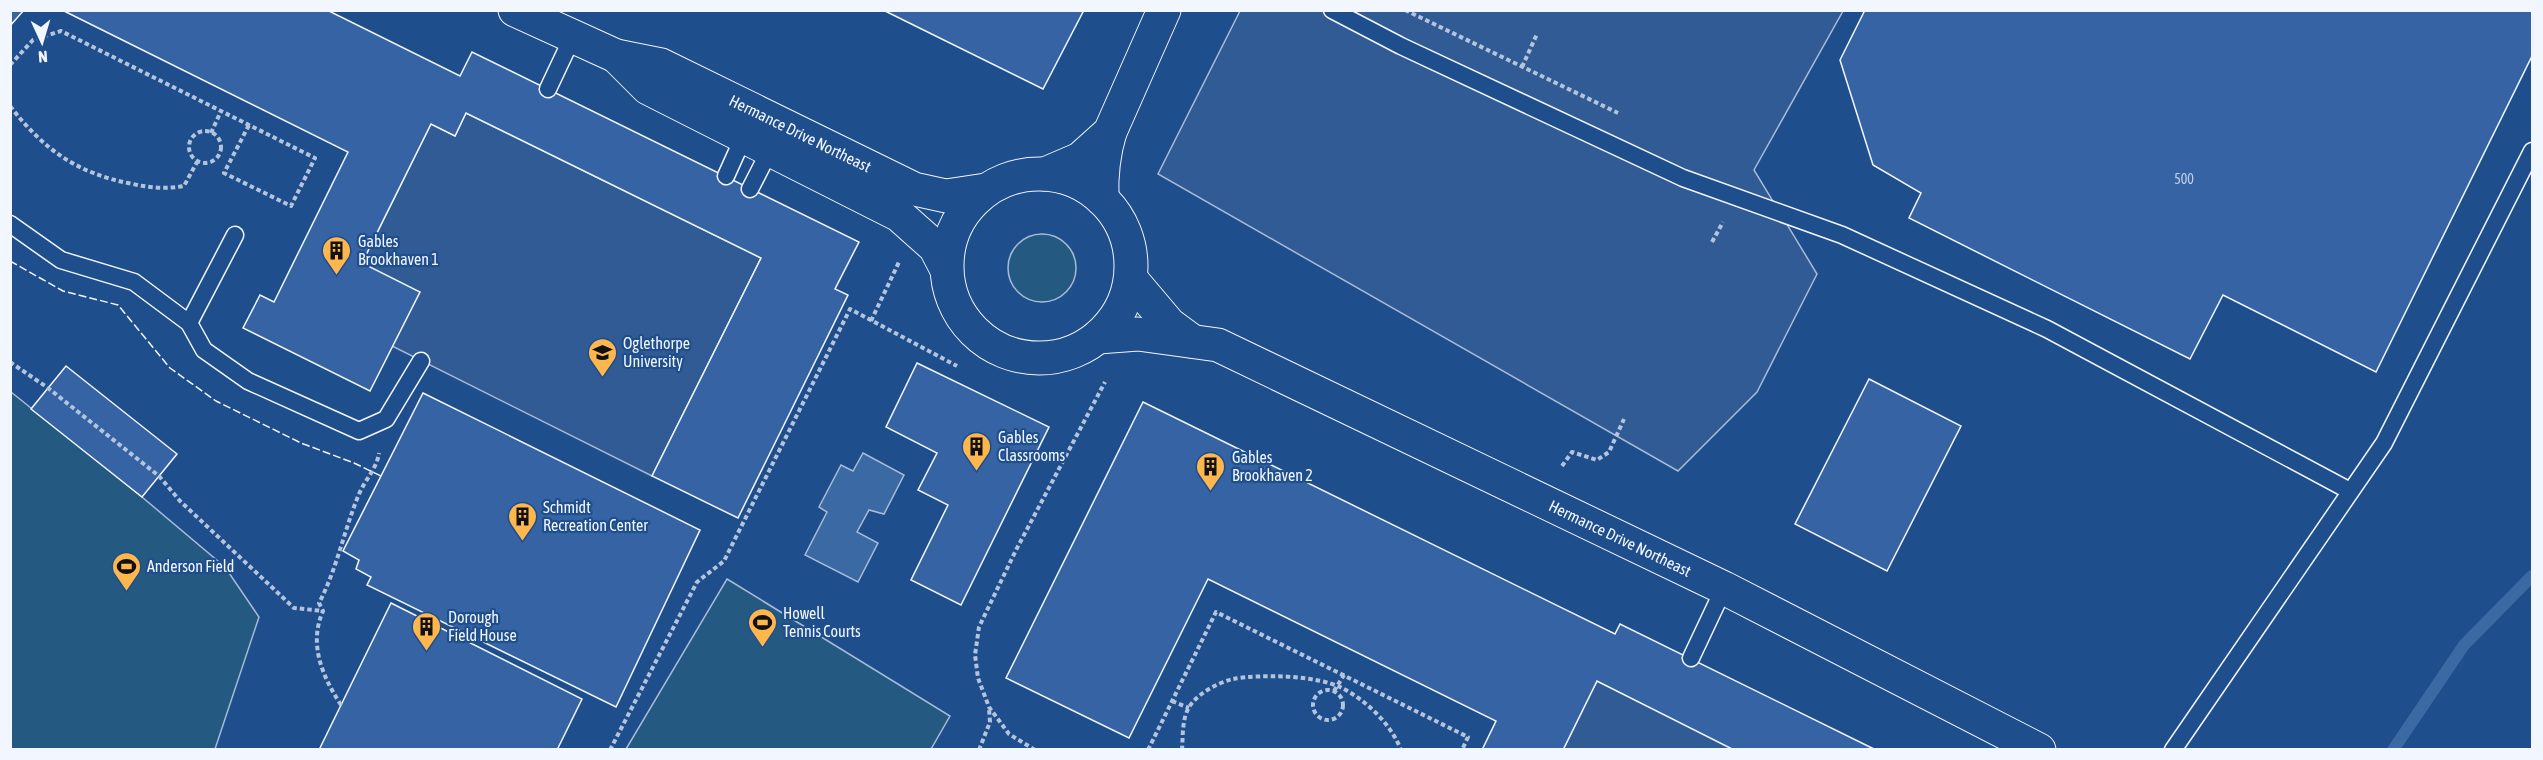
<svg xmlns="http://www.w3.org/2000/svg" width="2543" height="760" font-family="'Asap Condensed',sans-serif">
<rect width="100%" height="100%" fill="#1f4e8c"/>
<g fill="#245a82" stroke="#a8bbd7" stroke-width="1.5">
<circle cx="1042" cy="268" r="34"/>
<path d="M11,392L142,497L225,567L259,617L215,749H11Z"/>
<path d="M727,579L950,716L931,749H626Z"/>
</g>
<g fill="#305b95" stroke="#a8bbd7" stroke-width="1.5">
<path d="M1240,11H1843L1754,170L1817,274L1757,392L1678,471L1158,174Z"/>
<path d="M466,113L761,258L652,476L392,346L362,263L431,124L455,136Z"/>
<path d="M1597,681L1734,749L1563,750Z"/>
</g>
<path fill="#3b69a3" stroke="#a8bbd7" stroke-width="1.5" d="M863,453L904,475L884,514L869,510L857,532L878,543L858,582L805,555L827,512L819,507L841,465L853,471Z"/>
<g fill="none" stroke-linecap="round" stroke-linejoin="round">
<path stroke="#3b69a3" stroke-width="12" d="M2393,750L2464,645L2532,576"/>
</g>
<g fill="#3563a3" stroke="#f2f6ff" stroke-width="1.5">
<path d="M10,10H24L10,26Z"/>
<path d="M62,10H327L460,76L472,52L859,242L835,289L848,295L738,518L652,476L761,258L466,113L455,136L431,124L362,263L420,292L370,391L243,328L260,295L274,302L348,152Z"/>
<path d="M883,10H1084L1043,89Z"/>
<path d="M1865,10H2532V56L2376,372L2223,295L2190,359L1909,218L1921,193L1873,165L1840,60Z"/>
<path d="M917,363L1049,427L961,605L911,580L948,505L918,490L937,453L886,427Z"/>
<path d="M66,366L177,454L142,497L31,409Z"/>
<path d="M1869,379L1961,426L1887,571L1795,524Z"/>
<path d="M423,393L700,530L616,707L367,585L371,577L356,569L359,560L343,551Z"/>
<path d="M1143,402L1615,634L1620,624L1876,750H1734L1597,681L1563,750H1482L1496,721L1208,579L1129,738L1006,678Z"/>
<path d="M391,603L582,699L557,750H319Z"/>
</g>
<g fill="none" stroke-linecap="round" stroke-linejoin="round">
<defs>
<g id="service">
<path d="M1332,10L1401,46L1683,178L1842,235L2047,329L2350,491"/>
<path d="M548,89L573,36"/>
<path d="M726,176L744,136"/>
<path d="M750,189L770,150"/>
<path d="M10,224L61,260L134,282L189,323L235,235"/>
<path d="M189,323L204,350L248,381L359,431L386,419L421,361"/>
<path d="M1691,658L1724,588"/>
<path d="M2173,750L2384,443L2532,151"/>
</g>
<g id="minor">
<path d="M1045,174L1080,159L1110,132L1164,10"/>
<path d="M1102,199C1101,175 1103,155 1110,132"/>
</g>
<g id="tertiary">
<path id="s1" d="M515,10L616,56L661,65L914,189L946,196L986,190"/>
<path d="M616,56L648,88L899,215L935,247L946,268"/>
<circle cx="1039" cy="266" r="92"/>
<path d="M1131,279L1169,324L1192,341"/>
<path id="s2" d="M1098,337L1138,334L1218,345L1724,588L2039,750"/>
</g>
</defs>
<use href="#service" stroke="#f2f6ff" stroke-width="19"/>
<use href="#minor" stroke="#f2f6ff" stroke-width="35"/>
<use href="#tertiary" stroke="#f2f6ff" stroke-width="35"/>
<g stroke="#b3c4dc" stroke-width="4" stroke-dasharray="4.5 3" stroke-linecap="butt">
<path d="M1405,10L1618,113"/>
<path d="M10,65L33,40L61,31L315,158L291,206L224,173L249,125"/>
<path d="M1522,67L1537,34"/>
<path d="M10,106C44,150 78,174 133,184C150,188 167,189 184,186L197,162"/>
<circle cx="205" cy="147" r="16"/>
<path d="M211,133L221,111"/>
<path d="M1712,242L1723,222"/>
<path d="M871,321L899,262"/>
<path d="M10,362L48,388L159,476L180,501L294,608L323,611"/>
<path d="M1562,466L1572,452L1597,460L1609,452L1624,419"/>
<circle cx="1328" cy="705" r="15"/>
<path d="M1334,691L1344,675"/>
<path d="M1172,701L1189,708"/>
<path d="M341,705C323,677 308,645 323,611L319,603C337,569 344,530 359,494C365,480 377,468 379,453"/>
<path d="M610,750L697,582L724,561L850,309L957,366"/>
<path d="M979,750L990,722L989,708"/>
<path d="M1035,750L1009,734L989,707L978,678L975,655L979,627L1016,550L1105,382"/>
<path d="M1148,750L1216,612L1468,737L1462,750"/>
<path d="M1182,750C1183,736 1182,721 1188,709C1196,694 1217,683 1233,679C1260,674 1317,675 1342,688C1367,701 1391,724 1401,750"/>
</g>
<use href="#service" stroke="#1f4e8c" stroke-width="16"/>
<use href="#minor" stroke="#1f4e8c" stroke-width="33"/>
<use href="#tertiary" stroke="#1f4e8c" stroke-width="33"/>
<path stroke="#f2f6ff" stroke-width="1.5" stroke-dasharray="8 3" stroke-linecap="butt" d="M10,261L63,291L118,305L170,368L216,401L301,443L354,463L381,476"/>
</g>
<defs>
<symbol id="building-pin" viewBox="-11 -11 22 30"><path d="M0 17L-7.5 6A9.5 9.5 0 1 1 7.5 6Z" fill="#ffb74d" stroke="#1f4e8c"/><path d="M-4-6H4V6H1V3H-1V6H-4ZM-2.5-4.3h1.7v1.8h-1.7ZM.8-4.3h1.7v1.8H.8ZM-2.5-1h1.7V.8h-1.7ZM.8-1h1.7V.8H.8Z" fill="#111"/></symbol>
<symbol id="university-pin" viewBox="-11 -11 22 30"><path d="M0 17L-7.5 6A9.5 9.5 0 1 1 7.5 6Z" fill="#ffb74d" stroke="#1f4e8c"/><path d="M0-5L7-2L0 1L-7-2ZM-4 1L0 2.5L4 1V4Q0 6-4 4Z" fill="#111"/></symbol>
<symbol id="stadium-pin" viewBox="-11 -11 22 30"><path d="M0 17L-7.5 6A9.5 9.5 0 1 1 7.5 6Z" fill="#ffb74d" stroke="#1f4e8c"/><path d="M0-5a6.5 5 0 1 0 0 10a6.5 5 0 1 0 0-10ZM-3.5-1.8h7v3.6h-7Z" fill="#111"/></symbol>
</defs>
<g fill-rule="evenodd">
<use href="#building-pin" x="320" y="234" width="33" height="45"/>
<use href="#university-pin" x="586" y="336" width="33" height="45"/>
<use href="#building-pin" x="960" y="430" width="33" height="45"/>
<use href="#building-pin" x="1194" y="450" width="33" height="45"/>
<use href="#building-pin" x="506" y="500" width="33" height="45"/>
<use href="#stadium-pin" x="110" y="550" width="33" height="45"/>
<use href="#stadium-pin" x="746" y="606" width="33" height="45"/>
<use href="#building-pin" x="410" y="610" width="33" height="45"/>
</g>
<g text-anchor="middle" stroke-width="4.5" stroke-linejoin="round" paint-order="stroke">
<g font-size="14" fill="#c3d1e8">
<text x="2184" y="184">500</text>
</g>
<g font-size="16" fill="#f2f6ff" stroke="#1f4e8c">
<text dy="6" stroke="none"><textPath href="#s1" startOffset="312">Hermance Drive Northeast</textPath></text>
<text dy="6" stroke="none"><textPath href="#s2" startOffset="567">Hermance Drive Northeast</textPath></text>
</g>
<g font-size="16" fill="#f2f6ff" stroke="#1f4e8c" text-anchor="start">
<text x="358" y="247">Gables<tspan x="358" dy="18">Brookhaven 1</tspan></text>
<text x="623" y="349">Oglethorpe<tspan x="623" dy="18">University</tspan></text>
<text x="998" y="443">Gables<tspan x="998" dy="18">Classrooms</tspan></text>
<text x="1232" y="463">Gables<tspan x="1232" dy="18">Brookhaven 2</tspan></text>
<text x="543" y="513">Schmidt<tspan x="543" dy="18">Recreation Center</tspan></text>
<text x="147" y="572">Anderson Field</text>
<text x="783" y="619">Howell<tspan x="783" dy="18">Tennis Courts</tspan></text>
<text x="448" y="623">Dorough<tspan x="448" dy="18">Field House</tspan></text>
</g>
</g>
<rect width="2543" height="760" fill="none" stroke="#f2f6ff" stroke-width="24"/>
<g transform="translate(42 42) rotate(176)" stroke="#1f4e8c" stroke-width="4.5" paint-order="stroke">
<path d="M0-4.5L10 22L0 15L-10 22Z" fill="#f2f6ff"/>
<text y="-9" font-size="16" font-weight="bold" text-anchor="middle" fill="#f2f6ff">N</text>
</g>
</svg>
